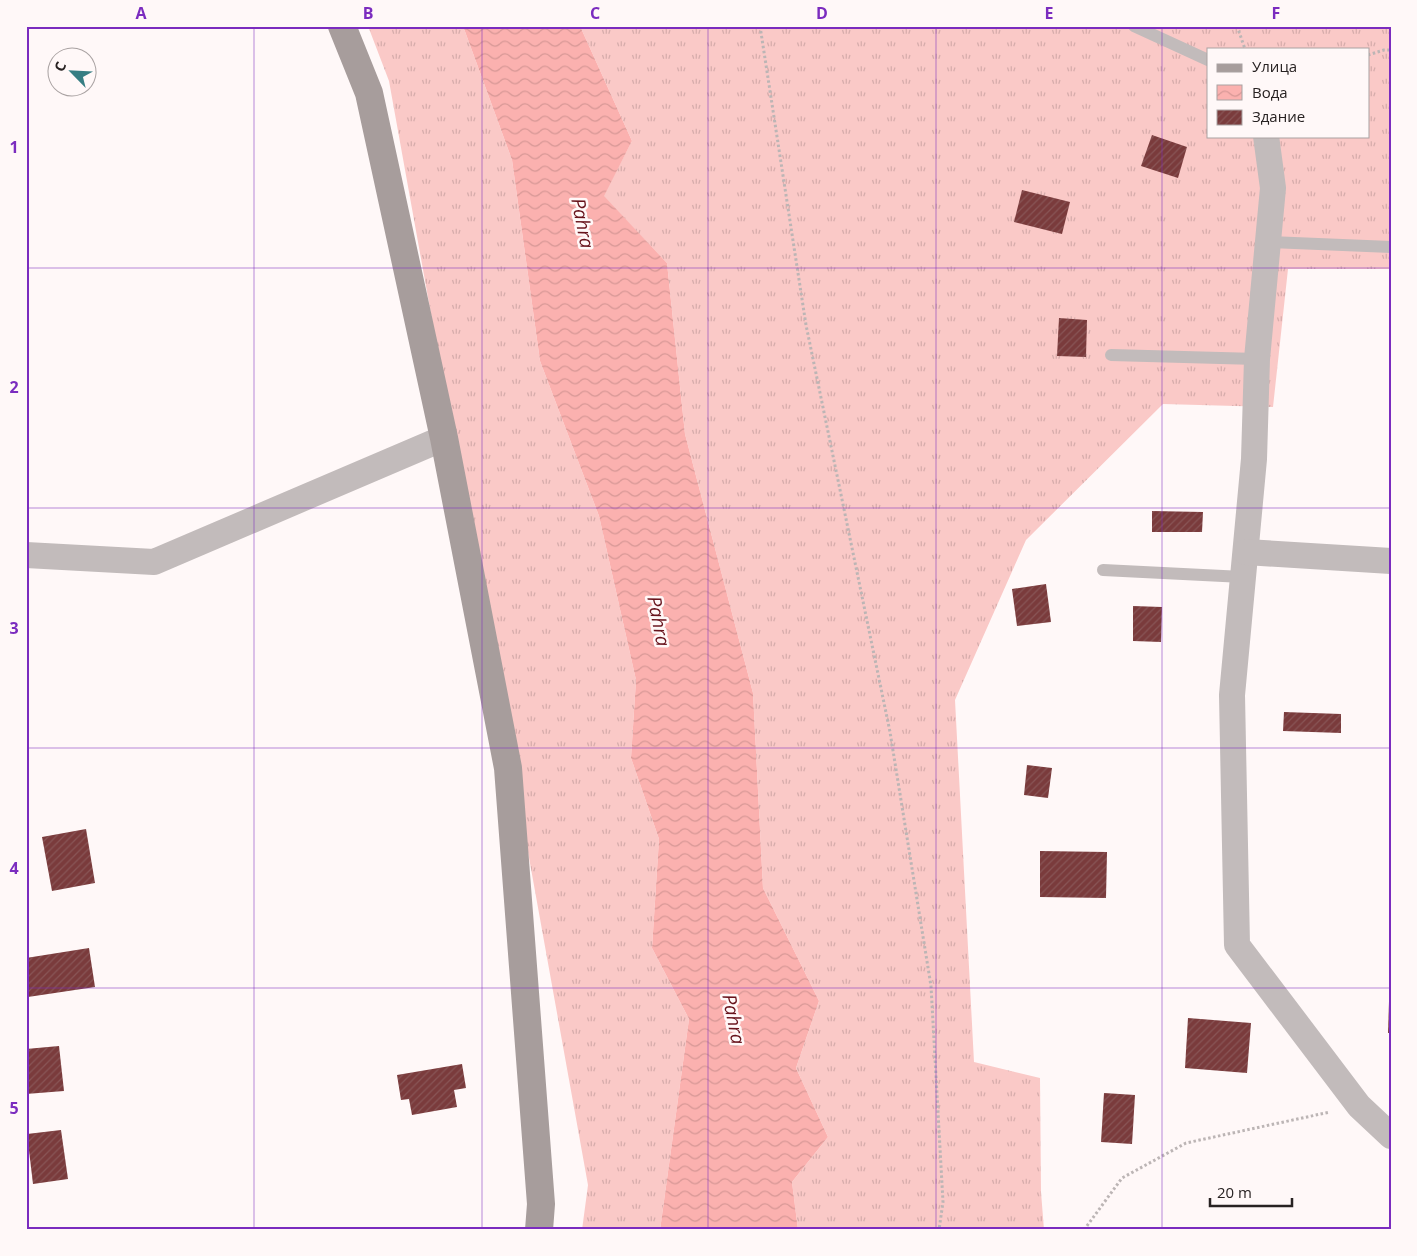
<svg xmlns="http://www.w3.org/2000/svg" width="1417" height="1256" font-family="'Open Sans',sans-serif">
<defs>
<pattern id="grass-tufts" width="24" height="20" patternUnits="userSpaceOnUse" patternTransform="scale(1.25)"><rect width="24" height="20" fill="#fac9c7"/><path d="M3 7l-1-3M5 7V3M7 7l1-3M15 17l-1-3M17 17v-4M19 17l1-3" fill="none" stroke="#d6acab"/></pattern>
<pattern id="water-waves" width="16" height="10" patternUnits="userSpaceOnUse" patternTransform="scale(1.25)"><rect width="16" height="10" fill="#fbb1af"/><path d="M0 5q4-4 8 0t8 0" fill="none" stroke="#d79896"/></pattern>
<pattern id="building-hatch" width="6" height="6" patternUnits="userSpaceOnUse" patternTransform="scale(1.25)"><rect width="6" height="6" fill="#7a3b3c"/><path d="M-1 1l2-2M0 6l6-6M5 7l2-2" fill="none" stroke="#885556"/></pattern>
</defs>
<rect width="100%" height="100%" fill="#fff8f8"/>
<g fill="url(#grass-tufts)" fill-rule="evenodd">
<path d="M368,26H463L512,160L540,361L599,516L636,680L631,758L659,839L652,948L689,1019L660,1230H582L588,1185L389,81Z"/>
<path d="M580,26H1391V269H1288L1273,407L1163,404L1026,540L955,700L974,1062L1040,1078L1041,1192L1044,1230H798L792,1182L828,1137L796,1068L819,1001L763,888L753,693L685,434L667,263L603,196L632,141ZM1208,49H1368V136H1208Z"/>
</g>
<path fill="url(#water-waves)" d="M463,26H580L632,141L604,196L667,263L685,434L753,693L763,888L819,1001L796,1068L828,1137L792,1182L798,1230H660L689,1019L652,948L659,839L631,758L636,680L599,516L540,361L512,160Z"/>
<g fill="url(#building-hatch)">
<path d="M1152,135L1187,147L1178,178L1141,166Z"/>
<path d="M1022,190L1070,202L1062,234L1014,222Z"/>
<path d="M1059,318L1087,320L1086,357L1057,356Z"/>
<path d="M1152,511L1203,512L1202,532H1152Z"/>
<path d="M1046,584L1051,622L1017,626L1012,589Z"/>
<path d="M1133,606L1162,607L1161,642L1133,641Z"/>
<path d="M1284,712L1341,714V733L1283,731Z"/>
<path d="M1027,765L1052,768L1048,798L1024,795Z"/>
<path d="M86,829L95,883L52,891L42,837Z"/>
<path d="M1040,851L1107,852L1106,898L1040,897Z"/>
<path d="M89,948L95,987L28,997L26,958Z"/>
<path d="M1389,1002H1391V1033H1388Z"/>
<path d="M1188,1018L1251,1023L1247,1073L1185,1068Z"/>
<path d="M59,1046L64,1091L26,1094V1049Z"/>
<path d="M462,1064L466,1088L454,1090L457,1107L412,1115L409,1099L401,1100L397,1075Z"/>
<path d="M1104,1093L1135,1095L1132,1144L1101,1142Z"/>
<path d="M61,1130L68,1179L33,1184L27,1134Z"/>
</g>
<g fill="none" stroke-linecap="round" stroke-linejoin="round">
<g stroke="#bcb5b5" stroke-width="3" stroke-dasharray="2.5 2.5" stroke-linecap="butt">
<path d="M760,26L806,325L890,732L931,986L943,1202L939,1230"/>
<path d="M1237,26L1245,49"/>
<path d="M1368,55L1384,50H1391"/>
<path d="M1084,1230L1122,1178L1186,1143L1330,1112"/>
</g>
<g stroke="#c2bbbb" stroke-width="12">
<path d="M1134,26L1208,60"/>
<path d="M1268,242L1391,247"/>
<path d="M1111,355L1257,359"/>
<path d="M1103,570L1243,577"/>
</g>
<g stroke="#c2bbbb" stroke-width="26">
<path d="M1266,136L1273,188L1257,359L1254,459L1232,695L1237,945L1359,1106L1391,1136"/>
<path d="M1246,552L1391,561"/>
<path d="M26,555L154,562L444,438"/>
</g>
<path stroke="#a79d9c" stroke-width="28" d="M342,26L369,93L444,438L508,768L541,1204L539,1230"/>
</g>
<path fill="none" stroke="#7b2cbf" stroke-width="1" stroke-opacity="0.55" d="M254,26V1230M482,26V1230M708,26V1230M936,26V1230M1162,26V1230M26,268H1391M26,508H1391M26,748H1391M26,988H1391"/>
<g text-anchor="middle" stroke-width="5" stroke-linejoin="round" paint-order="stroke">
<g font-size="19" font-style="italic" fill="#68131c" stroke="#fff8f8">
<text transform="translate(583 223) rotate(79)" y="7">Pahra</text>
<text transform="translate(659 621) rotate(79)" y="7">Pahra</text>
<text transform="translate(734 1019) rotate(79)" y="7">Pahra</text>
</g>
</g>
<rect width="1417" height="1256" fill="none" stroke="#fff8f8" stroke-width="55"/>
<rect x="1207" y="48" width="162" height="90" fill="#fff8f8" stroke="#a9a2a2"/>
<rect x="1217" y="64" width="25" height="8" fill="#a79d9c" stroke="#a9a2a2"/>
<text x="1252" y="72" font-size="15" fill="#282222">Улица</text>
<rect x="1217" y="85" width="25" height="15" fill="url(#water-waves)" stroke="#a9a2a2"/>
<text x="1252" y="98" font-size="15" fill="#282222">Вода</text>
<rect x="1217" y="110" width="25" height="15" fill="url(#building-hatch)" stroke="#a9a2a2"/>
<text x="1252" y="122" font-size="15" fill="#282222">Здание</text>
<g transform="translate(72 72) rotate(294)"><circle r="24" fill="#fff8f8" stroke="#a9a2a2"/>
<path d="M0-4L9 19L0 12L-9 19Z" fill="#367e83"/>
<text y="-8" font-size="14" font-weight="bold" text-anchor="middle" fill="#282222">С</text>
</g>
<path d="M1210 1198v8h82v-8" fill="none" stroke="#282222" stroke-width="2.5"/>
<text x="1217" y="1198" font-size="15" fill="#282222" stroke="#fff8f8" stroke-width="4" paint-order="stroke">20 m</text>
<rect x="28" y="28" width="1362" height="1200" fill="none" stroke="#7b2cbf" stroke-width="2"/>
<g font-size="16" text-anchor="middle" font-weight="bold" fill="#7b2cbf">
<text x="141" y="19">A</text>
<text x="368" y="19">B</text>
<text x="595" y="19">C</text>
<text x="822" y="19">D</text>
<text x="1049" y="19">E</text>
<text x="1276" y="19">F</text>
<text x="14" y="153">1</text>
<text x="14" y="393">2</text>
<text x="14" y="634">3</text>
<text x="14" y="874">4</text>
<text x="14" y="1114">5</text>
</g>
</svg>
